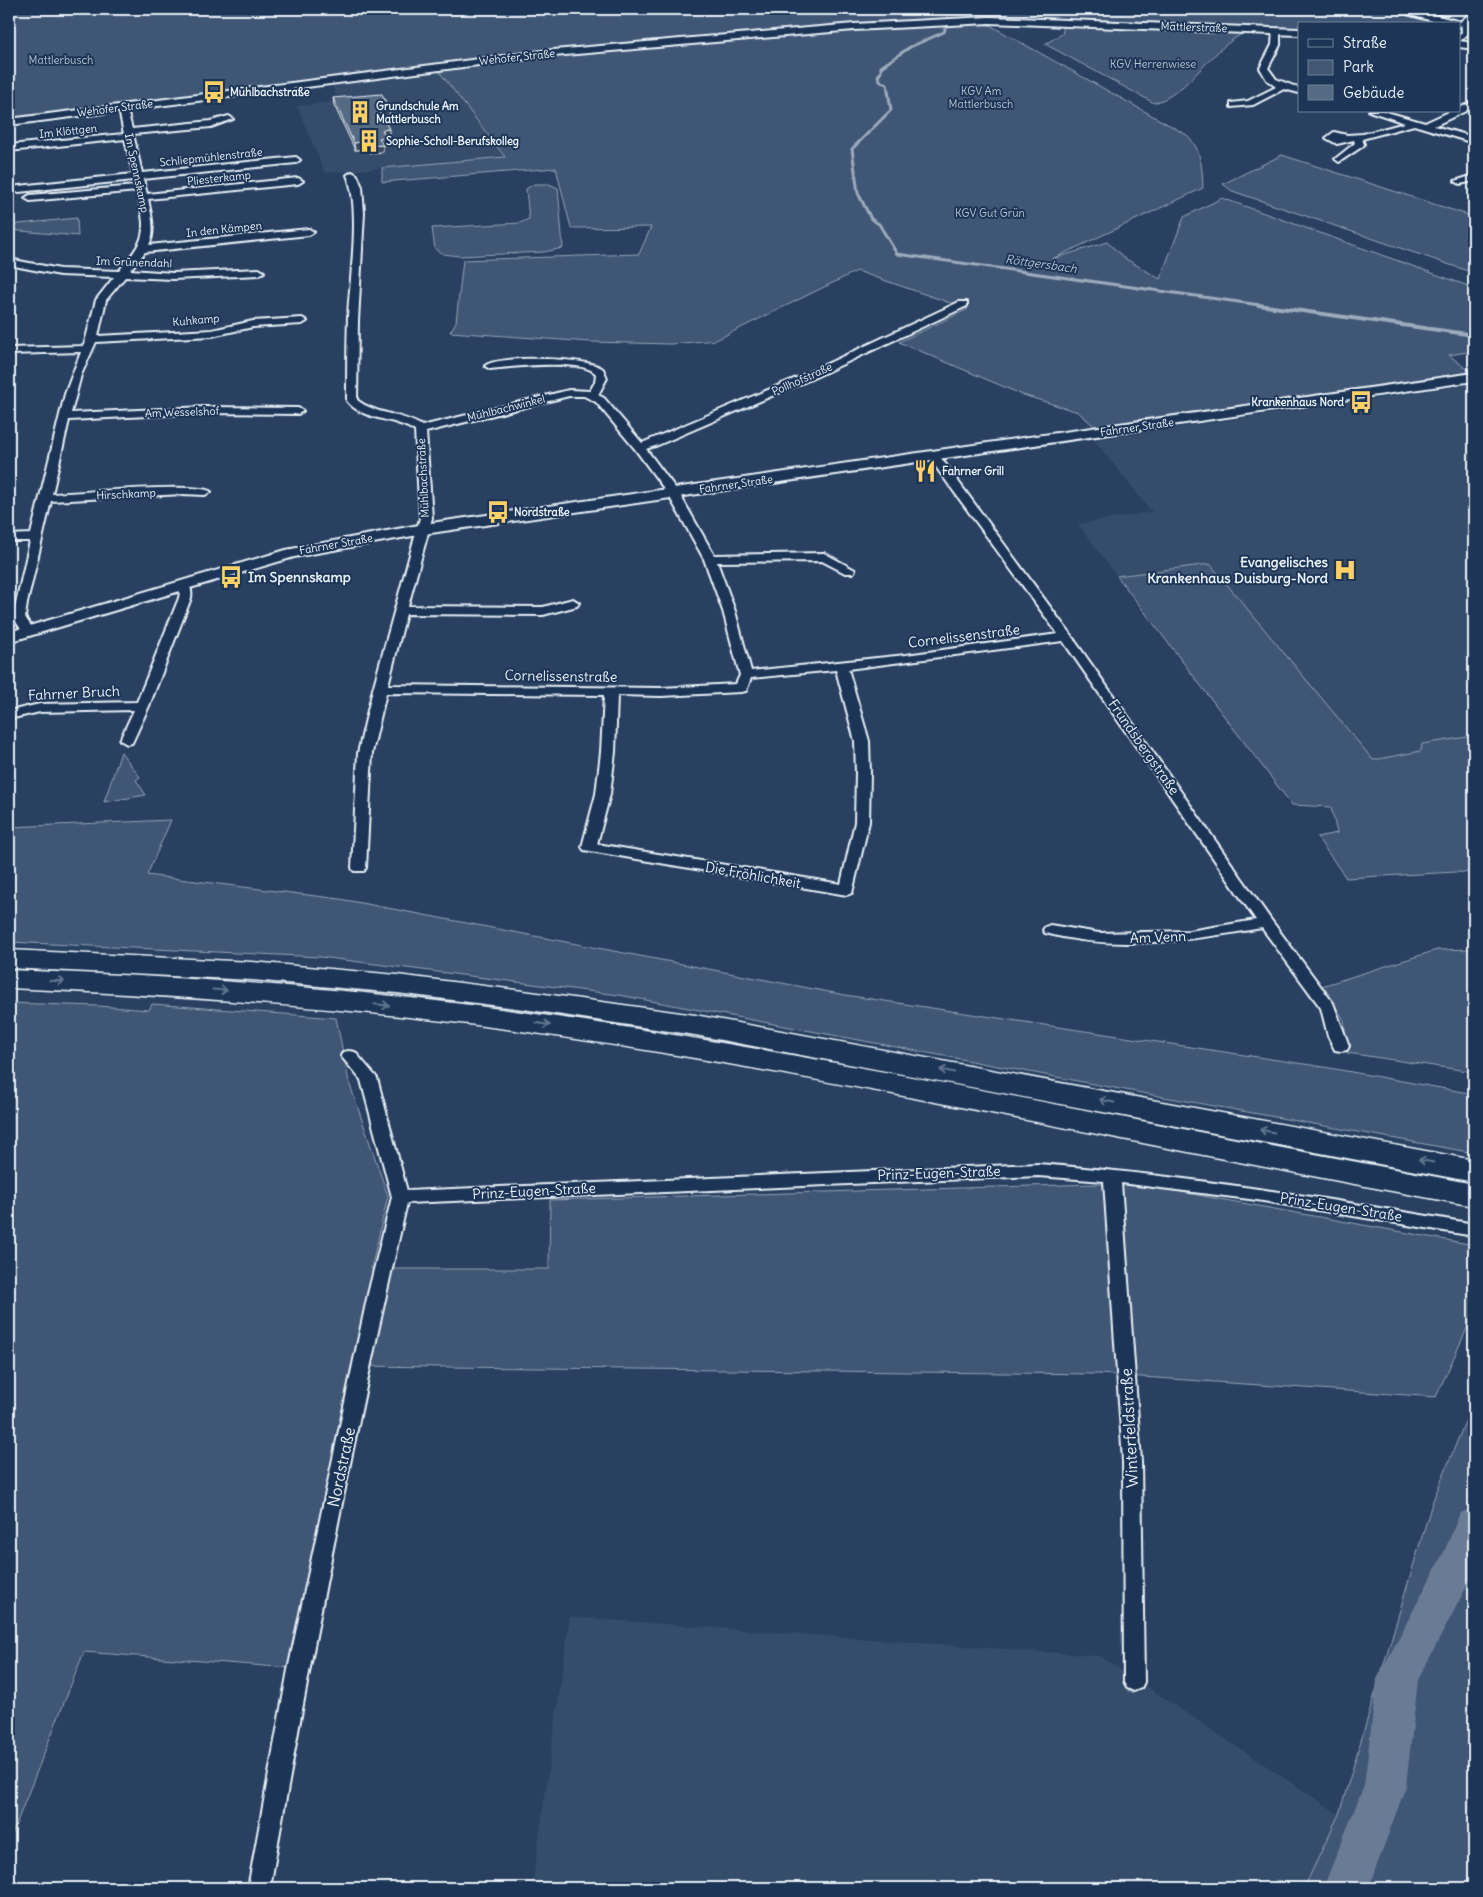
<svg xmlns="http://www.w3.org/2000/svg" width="1483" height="1897" font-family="Delius,sans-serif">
<rect width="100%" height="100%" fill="#294061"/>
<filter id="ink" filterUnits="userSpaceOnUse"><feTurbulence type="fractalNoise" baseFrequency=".02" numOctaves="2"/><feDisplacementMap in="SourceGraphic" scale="10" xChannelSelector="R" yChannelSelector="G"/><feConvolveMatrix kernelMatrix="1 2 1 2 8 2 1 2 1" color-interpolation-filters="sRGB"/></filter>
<g filter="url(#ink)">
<g fill="#364d6b">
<path d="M438,70L505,157L325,173L297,106L339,101L331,84Z"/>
<path d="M1474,384V736L1422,744V751L1373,760L1210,564L1117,576L1078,524L1152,512L1094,440Z"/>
<path d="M570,1617L1100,1656L1339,1814L1304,1888H532Z"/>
</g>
<g fill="#415774" stroke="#94a4b6">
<path d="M9,9H1383L1439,24H1299V28L1102,20H1039L731,35L341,78L9,119Z"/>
<path d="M986,23L1187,135C1202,150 1202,168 1203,188L1052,259L1107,242L1126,259L1160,279L1184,217L1222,198L1474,288V351L1449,355L1471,372L1094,426L1078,412L1023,395L899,342L968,309L857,271L716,340L671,344L590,342L450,332L456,322L463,260L639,254L651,227L571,228L556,168L382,182V168L505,157L438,70L616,48L924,24Z"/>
<path d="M1064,26L1244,33C1238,36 1232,40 1227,44C1204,62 1183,95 1154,103L1045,44L1062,34Z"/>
<path d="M1282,155L1474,217V273L1232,191L1223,184Z"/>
<path d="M534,184H549L558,188L563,248L544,252L459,256L443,254L435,249L432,228L520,223L529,219L526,189Z"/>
<path d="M77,218L78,236L9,230V225Z"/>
<path d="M1210,564L1373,760L1421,751L1422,744L1474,736V873L1456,872L1346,878L1317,837L1337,833L1331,807L1292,805L1117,576Z"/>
<path d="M121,752L140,777L136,780L146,795L104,802Z"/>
<path d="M171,820L147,875L340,899L845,995L1324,1067L1474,1094V1153L1120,1089L619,995L320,957L9,942V827Z"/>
<path d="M1474,949V1072L1347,1053L1344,1020L1322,986L1437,950Z"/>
<path d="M9,1003L99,1006L149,1010L152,1004L336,1018L349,1082L388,1196L371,1269H549L550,1200L1131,1183L1474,1245V1313L1436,1397L1098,1374L351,1366L291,1668L84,1652L9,1842Z"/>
<path d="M1474,1400V1867L1466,1888H1304L1339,1814L1432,1503Z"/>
</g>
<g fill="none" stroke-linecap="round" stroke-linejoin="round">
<g stroke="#9dabbd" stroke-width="3">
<path d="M947,9L948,15"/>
<path d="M945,29L944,32L910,47L881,67V72L878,76L881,82L887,84L891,110L852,149L858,193L871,219L879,224L897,254L1267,306"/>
</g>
<path stroke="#9dabbd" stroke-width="4" d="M1258,305L1474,335"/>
<path fill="#6b7c95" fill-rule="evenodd" d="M1474,1508V1572L1418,1680L1406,1786L1370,1884L1368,1888H1323L1364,1786L1377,1679L1444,1552L1460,1513Z"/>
<defs>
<g id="minor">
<path d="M1471,13H1474V18L1469,22L1470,32L1459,42V35L1462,32L1461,21Z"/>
<path d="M1273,29L1280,31V45L1268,68L1276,79L1299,88V93L1284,89L1253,105L1231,107V103L1248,101L1276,87L1267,80L1260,68L1272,45Z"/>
<path d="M1474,101V107L1434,126L1474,137V143L1414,125L1362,139L1364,144L1363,146L1339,162L1335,159L1355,143L1354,140L1337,144L1326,138L1334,132L1347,135L1363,134L1405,123L1369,111H1383L1425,123L1451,111H1459V108Z"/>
<path d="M120,105L123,106L128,114L132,129L211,121L229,116L233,119L211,127L133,134L142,173L296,157L300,160L296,163L143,179L147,194L298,178L303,181L298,184L148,199C151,214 156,232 149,245L309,229L314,232L309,235L145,252L130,270L173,273L259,269L264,272L259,275L173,279L125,277L106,300L98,336L212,330L253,321L302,318L307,321L302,324L253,327L212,336L96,342L81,375L71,413L206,407L298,408L303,411L298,414L206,413L69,420L52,494C74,493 201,482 211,492L205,495L183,494L51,501L27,603L25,617L34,631L28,635L24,634L13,617L30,541H9V535L31,534L65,394L81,352L9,354V348L84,346L96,300L114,277L60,275L9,265V259L60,269L119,271C147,237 147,234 137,191L30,201L25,198L30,195L136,186L134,180L9,193V187L133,174L125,139L9,151V145L124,134L120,114L116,108Z"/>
<path d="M352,172L357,175L362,187L364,213L358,321L357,400C376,415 402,413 422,426L569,390L590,391L595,382L596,374C584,358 510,367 490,369L485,366C496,355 590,357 603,369L607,378L598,395L604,398L642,443L801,376L959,302H967V306L809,380L658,445L646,449L679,493L714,555L824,553L855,570L853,573H845L822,561L717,562L735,611L751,671L906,655L1058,634L928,456L934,453L938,454L1070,634L1271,920L1333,1003L1349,1046L1347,1050L1341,1051L1335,1050L1328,1036L1321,1008L1262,928C1191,940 1116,952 1045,933L1043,930L1045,927L1050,925L1099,933L1189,931L1256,920L1063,641L848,669L869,741L870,773L869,822L852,893L847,895L584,850L582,847L596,794L601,752L604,695L386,693L372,753L366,868L364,871H354L352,868L358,753L373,689L420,518L415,431C394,417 363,421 347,401C347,373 347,344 348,316C350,278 361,208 347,175ZM569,396H584L596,402L635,449L668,494L704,559L723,611L740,675L736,684L661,688L388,685L406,614L543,615L577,606L579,603L573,599L543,607L408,606L432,518L426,432ZM836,670L855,741L856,773L855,822L841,884L597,844L610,794L615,752L617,695L661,696L741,692L746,691L751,678Z"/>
<path d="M1474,175V181L1460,184L1455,181Z"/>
<path d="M183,582C191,584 192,591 191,598L149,706L132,743L127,744L120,740L134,710L40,712L9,719V711L40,704L137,702L179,598L180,592L177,586Z"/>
<path d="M349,1051L355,1052L377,1078L407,1191L1038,1164C1184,1175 1329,1199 1474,1224V1236L1257,1200L1121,1183L1141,1461L1144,1682L1141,1688L1134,1691L1127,1688L1124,1682L1123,1461L1104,1181L1038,1176L407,1203C354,1430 310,1659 270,1888H248L288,1670L368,1294L392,1197L361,1080L341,1056L343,1052Z"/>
</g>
<g id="tertiary">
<path d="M1395,9H1411L1461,22L1462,24L1459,27V24H1444L1396,11Z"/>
<path d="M989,17L1299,29V35L989,23L854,30L542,57L9,125V119L542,51L854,24Z"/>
<path d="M1459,41L1474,43V49L1459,47Z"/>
<path d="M1474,373V381L424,534L294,557L9,642V632L286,550L424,524Z"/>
</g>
<g id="motorway">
<path d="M9,950L252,962L397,975L523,991L695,1015L1474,1160V1182L695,1035L523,1009L397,993L252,980L9,968Z"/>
<path d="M9,970C160,976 312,985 462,1004C652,1028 840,1063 1028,1099C1176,1128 1325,1156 1474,1184V1206C1156,1150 841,1076 521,1031C351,1007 180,996 9,988Z"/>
</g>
</defs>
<use href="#minor" stroke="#e8f1f8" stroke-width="4"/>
<use href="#tertiary" stroke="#e8f1f8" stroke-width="4"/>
<use href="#motorway" stroke="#e8f1f8" stroke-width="3"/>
<use href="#minor" fill="#1d3557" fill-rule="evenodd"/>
<use href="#tertiary" fill="#1d3557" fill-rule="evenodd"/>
<use href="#motorway" fill="#1d3557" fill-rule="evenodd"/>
</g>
<path fill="#495b71" stroke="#e8f1f8" d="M333,98L389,109L390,116H383L389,136L385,137L386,144H382L383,152L370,153L368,149L355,150L334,105Z"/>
<g fill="#3c4a5c" stroke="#e8f1f8">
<path d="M389,109L390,116L380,117L379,110Z"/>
<path d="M389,129V136L383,137L382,130Z"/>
<path d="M386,137V144L380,145L379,138Z"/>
<path d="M367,141L368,149L355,150L354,143Z"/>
<path d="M383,145V152L370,153L369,146Z"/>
</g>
<path fill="#556a83" stroke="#e8f1f8" d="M382,94L389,109L379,110L389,129L382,130L386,137L379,138L383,145L369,146L367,141L354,143L333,98Z"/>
<defs><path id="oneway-shaft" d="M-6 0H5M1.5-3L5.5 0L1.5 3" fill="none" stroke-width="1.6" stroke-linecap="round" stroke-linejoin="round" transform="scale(1.25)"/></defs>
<g stroke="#64778f">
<use href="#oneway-shaft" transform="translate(57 981) rotate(2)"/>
<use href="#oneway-shaft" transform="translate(220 990) rotate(4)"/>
<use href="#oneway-shaft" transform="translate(382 1005) rotate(5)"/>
<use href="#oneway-shaft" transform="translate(543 1024) rotate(9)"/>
<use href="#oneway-shaft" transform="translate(947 1071) rotate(-169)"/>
<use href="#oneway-shaft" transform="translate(1107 1101) rotate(-169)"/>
<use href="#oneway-shaft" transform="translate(1267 1131) rotate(-169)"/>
<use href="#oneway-shaft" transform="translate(1426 1161) rotate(-169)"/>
</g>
</g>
<defs>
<symbol id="bus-bare" viewBox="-9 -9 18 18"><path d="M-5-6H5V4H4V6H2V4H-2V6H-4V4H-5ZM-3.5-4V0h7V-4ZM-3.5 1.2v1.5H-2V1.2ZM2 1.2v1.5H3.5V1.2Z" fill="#ffd166" stroke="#1d3557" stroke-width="2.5" paint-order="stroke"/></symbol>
<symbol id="building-bare" viewBox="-9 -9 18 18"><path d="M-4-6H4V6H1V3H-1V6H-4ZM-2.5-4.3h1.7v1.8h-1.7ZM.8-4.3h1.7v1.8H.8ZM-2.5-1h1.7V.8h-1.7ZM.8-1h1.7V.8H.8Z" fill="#ffd166" stroke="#1d3557" stroke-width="2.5" paint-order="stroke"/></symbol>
<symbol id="restaurant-bare" viewBox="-9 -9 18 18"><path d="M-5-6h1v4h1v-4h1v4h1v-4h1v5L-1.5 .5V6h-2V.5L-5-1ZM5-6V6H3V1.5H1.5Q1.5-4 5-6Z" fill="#ffd166" stroke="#1d3557" stroke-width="2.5" paint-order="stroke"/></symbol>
<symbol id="hospital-bare" viewBox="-9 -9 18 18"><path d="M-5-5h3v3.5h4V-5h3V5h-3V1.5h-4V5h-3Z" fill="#ffd166" stroke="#1d3557" stroke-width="2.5" paint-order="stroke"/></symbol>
</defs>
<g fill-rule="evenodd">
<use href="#bus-bare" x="198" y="76" width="32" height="32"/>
<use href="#building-bare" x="344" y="96" width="32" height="32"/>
<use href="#building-bare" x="353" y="125" width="32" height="32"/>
<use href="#bus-bare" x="1345" y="386" width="32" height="32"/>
<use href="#restaurant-bare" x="909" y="455" width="32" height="32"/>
<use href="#bus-bare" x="482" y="496" width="32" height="32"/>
<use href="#hospital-bare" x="1329" y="554" width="32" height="32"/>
<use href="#bus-bare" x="215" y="561" width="32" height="32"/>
</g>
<g text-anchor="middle" stroke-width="4" stroke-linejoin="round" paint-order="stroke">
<g font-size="11" fill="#e8f1f8" stroke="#1d3557">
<text transform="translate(1194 27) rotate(2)" y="4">Mattlerstraße</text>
<text transform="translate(517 57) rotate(-6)" y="4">Wehofer Straße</text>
<text transform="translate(115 108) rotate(-7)" y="4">Wehofer Straße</text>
<text transform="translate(68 131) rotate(-6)" y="4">Im Klöttgen</text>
<text transform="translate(211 157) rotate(-6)" y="4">Schliepmühlenstraße</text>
<text transform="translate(137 173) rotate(78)" y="4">Im Spennskamp</text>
<text transform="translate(219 178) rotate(-6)" y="4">Pliesterkamp</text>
<text transform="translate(224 229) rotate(-6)" y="4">In den Kämpen</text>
<text transform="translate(134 262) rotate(2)" y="4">Im Grünendahl</text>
<text transform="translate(196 320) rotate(-5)" y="4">Kuhkamp</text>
<text transform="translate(802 379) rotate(-24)" y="4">Pollhofstraße</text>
<text transform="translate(506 408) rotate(-14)" y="4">Mühlbachwinkel</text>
<text transform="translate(182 412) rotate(-2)" y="4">Am Wesselshof</text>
<text transform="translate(1137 427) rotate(-8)" y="4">Fahrner Straße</text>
<text transform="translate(423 478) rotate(-93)" y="4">Mühlbachstraße</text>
<text transform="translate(736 484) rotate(-8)" y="4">Fahrner Straße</text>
<text transform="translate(126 494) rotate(-3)" y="4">Hirschkamp</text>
<text transform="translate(336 544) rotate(-10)" y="4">Fahrner Straße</text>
</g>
<g font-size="11" fill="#b6c3d0" stroke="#1d3557">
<text x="61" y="64">Mattlerbusch</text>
<text x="1153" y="68">KGV Herrenwiese</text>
<text x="981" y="95">KGV Am<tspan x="981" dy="13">Mattlerbusch</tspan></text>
<text x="990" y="217">KGV Gut Grün</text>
</g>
<g font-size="11" font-weight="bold" fill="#e8f1f8" stroke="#1d3557" text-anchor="start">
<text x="230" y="96">Mühlbachstraße</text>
<text x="376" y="110">Grundschule Am<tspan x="376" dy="13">Mattlerbusch</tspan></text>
<text x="386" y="145">Sophie-Scholl-Berufskolleg</text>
<text x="1344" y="406" text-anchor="end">Krankenhaus Nord</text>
<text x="942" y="475">Fahrner Grill</text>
<text x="514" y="516">Nordstraße</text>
</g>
<g font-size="12" font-style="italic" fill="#b6c2d0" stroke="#1d3557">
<text transform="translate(1041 264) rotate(8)" y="4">Röttgersbach</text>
</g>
<g font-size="14" font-weight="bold" fill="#e8f1f8" stroke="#1d3557" text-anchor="end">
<text x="1328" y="567">Evangelisches<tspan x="1328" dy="16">Krankenhaus Duisburg-Nord</tspan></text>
<text x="248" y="582" text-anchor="start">Im Spennskamp</text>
</g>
<g font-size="14" fill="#e8f1f8" stroke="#1d3557">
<text transform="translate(964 636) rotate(-7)" y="5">Cornelissenstraße</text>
<text transform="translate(561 676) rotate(1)" y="5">Cornelissenstraße</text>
<text transform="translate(74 693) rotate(-3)" y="5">Fahrner Bruch</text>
<text transform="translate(1144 747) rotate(55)" y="5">Frundsbergstraße</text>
<text transform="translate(753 875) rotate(10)" y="5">Die Fröhlichkeit</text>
<text transform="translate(1158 937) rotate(-2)" y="5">Am Venn</text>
<text transform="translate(939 1173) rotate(-2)" y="5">Prinz-Eugen-Straße</text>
<text transform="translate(534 1191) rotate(-3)" y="5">Prinz-Eugen-Straße</text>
<text transform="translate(1341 1207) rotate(9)" y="5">Prinz-Eugen-Straße</text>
</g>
<g font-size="16" fill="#e8f1f8" stroke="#1d3557">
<text transform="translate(1129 1428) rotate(-93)" y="6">Winterfeldstraße</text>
<text transform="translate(341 1467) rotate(-78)" y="6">Nordstraße</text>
</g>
</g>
<rect width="1483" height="1897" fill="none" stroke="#1d3557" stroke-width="30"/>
<rect x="15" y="15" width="1453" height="1867" fill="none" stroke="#e8f1f8" stroke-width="2" filter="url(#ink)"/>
<rect x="1298" y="22" width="162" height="90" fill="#1d3557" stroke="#6e8097"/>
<rect x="1308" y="39" width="25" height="8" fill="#1d3557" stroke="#6e8097"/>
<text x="1343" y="48" font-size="15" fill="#e8f1f8">Straße</text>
<rect x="1308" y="60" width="25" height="15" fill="#415774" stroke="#6e8097"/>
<text x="1343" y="72" font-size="15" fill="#e8f1f8">Park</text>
<rect x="1308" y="85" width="25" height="15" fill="#556a83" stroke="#6e8097"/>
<text x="1343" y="98" font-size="15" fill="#e8f1f8">Gebäude</text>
</svg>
